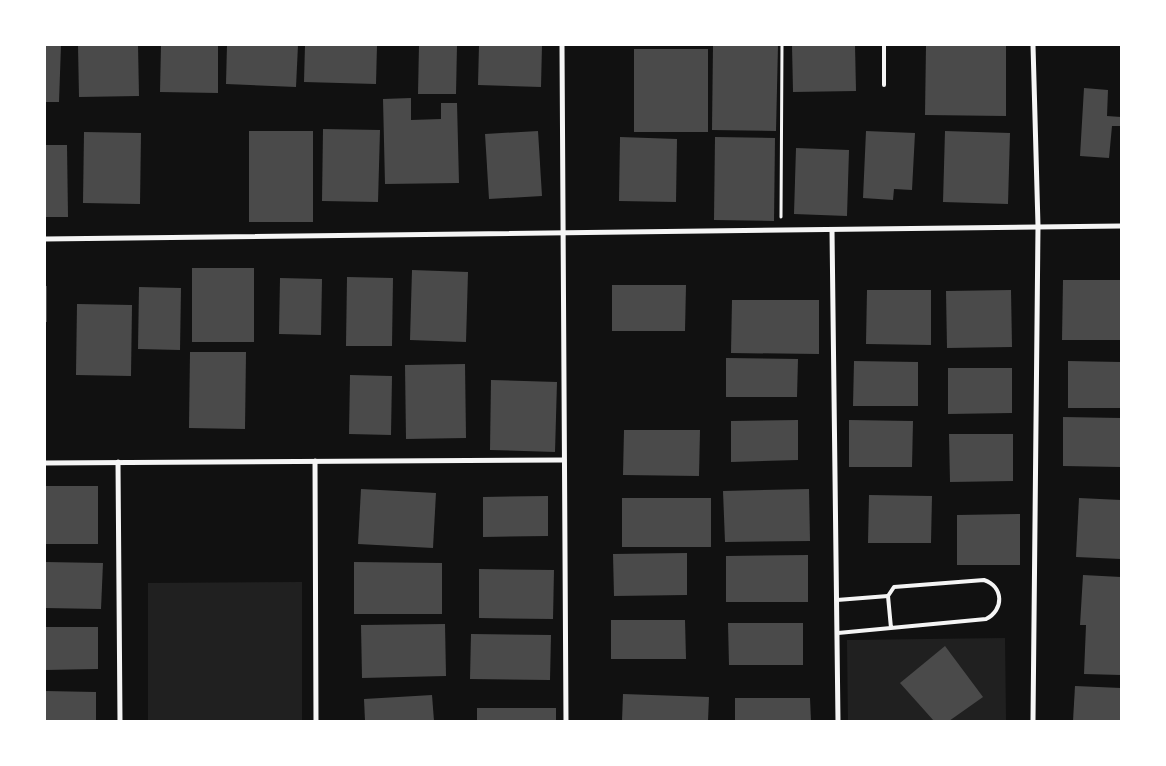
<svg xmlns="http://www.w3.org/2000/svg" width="1166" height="766" font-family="Mulish,sans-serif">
<rect width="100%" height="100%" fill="#111"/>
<g fill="#202020">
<path d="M302,582V721H148V583Z"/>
<path d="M1005,638L1006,721H848L847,640Z"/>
</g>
<g fill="#4a4a4a">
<path d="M45,45H61L59,102H45Z"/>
<path d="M78,45H138L139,96L79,97Z"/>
<path d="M161,45H218V93L160,92Z"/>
<path d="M227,45H298L296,87L226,84Z"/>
<path d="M305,45H377L376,84L304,82Z"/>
<path d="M419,45H457L456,94H418Z"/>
<path d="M479,45H542L541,87L478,85Z"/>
<path d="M713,45H778L776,131L712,130Z"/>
<path d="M792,45H855L856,91L793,92Z"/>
<path d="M926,45H1006V116L925,115Z"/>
<rect x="634" y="49" width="74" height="83"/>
<path d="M1084,88L1108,90L1107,116L1121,117V126H1112L1109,158L1080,156Z"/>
<path d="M411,98V120L441,119V103H457L459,183L385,184L383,99Z"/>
<path d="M323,129L380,130L378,202L322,201Z"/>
<rect x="249" y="131" width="64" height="91"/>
<path d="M538,131L542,196L489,199L485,134Z"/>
<path d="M866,131L915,133L912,190L894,189L893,200L863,198Z"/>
<path d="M945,131L1010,133L1008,204L943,202Z"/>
<path d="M84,132L141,133L140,204L83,203Z"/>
<path d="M620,137L677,139L676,202L619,201Z"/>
<path d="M715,137L775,138L774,221L714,220Z"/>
<path d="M45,145H67L68,217H45Z"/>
<path d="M796,148L849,150L847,216L794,214Z"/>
<rect x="192" y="268" width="62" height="74"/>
<path d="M412,270L468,272L466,342L410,340Z"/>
<path d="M347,277L393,278L392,346H346Z"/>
<path d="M280,278L322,279L321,335L279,334Z"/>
<path d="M1063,280H1121V340H1062Z"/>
<path d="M612,285H686L685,331H612Z"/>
<rect x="45" y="286" width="2" height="36"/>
<path d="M139,287L181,288L180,350L138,349Z"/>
<path d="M867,290H931V345L866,344Z"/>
<path d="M1011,290L1012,347L947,348L946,291Z"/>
<path d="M732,300H819V354L731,353Z"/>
<path d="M77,304L132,305L131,376L76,375Z"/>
<path d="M190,352H246L245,429L189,428Z"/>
<path d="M726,358L798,359L797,397H726Z"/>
<path d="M854,361L918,362V406H853Z"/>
<path d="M1068,361L1121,362V408H1068Z"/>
<path d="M465,364L466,438L406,439L405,365Z"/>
<path d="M948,368H1012V413L948,414Z"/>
<path d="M350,375L392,376L391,435L349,434Z"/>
<path d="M491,380L557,382L555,452L490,450Z"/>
<path d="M1063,417L1121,418V467L1063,466Z"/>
<path d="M798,420V460L731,462V421Z"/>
<path d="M849,420L913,421L912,467H849Z"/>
<path d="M624,430H700L699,476L623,475Z"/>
<path d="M949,434H1013V481L950,482Z"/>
<rect x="45" y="486" width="53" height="58"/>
<path d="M361,489L436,493L433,548L358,544Z"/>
<path d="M809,489L810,541L725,542L723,491Z"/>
<path d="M869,495L932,496L931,543H868Z"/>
<path d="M548,496V536L483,537V497Z"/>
<rect x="622" y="498" width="89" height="49"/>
<path d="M1079,498L1121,500V559L1076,557Z"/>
<path d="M1020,514V565H957V515Z"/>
<path d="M687,553V595L614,596L613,554Z"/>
<path d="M808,555V602H726V556Z"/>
<path d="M45,562L103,563L101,609L45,608Z"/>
<path d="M354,562L442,563V614H354Z"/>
<path d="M479,569L554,570L553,619L479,618Z"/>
<path d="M1083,575L1121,577V675L1084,674L1086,625H1080Z"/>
<path d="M611,620H685L686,659H611Z"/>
<path d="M728,623H803V665H729Z"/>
<path d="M445,624L446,676L362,678L361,625Z"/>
<path d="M45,627H98V669L45,670Z"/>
<path d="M471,634L551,635L550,680L470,679Z"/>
<path d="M945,646L983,697L949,721H934L900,683Z"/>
<path d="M1075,686L1121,688V721H1073Z"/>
<path d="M45,691L96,692V721H45Z"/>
<path d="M623,694L709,697L708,721H622Z"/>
<path d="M432,695L434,721H365L364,699Z"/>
<path d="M735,698H810L811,721H735Z"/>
<rect x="477" y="708" width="79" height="13"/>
</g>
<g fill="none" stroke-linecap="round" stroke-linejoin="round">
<path stroke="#f5f5f5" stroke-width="3" d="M781,217L782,45"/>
<g stroke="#f5f5f5" stroke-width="4">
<path d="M884,45V85"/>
<path d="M837,600L888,596"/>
<path d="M838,633L986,619C1004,610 1004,587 984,580L894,587L888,596L891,628"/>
</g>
<g stroke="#f5f5f5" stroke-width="5">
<path d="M562,45L566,721"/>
<path d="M832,230L838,721"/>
<path d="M45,239L1121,226"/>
<path d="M315,461L316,721"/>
<path d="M118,462L120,721"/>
<path d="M45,463L564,460"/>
<path d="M1033,721L1038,226L1033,45"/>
</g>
</g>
<rect width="1166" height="766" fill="none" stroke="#ffffff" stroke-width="92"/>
</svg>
